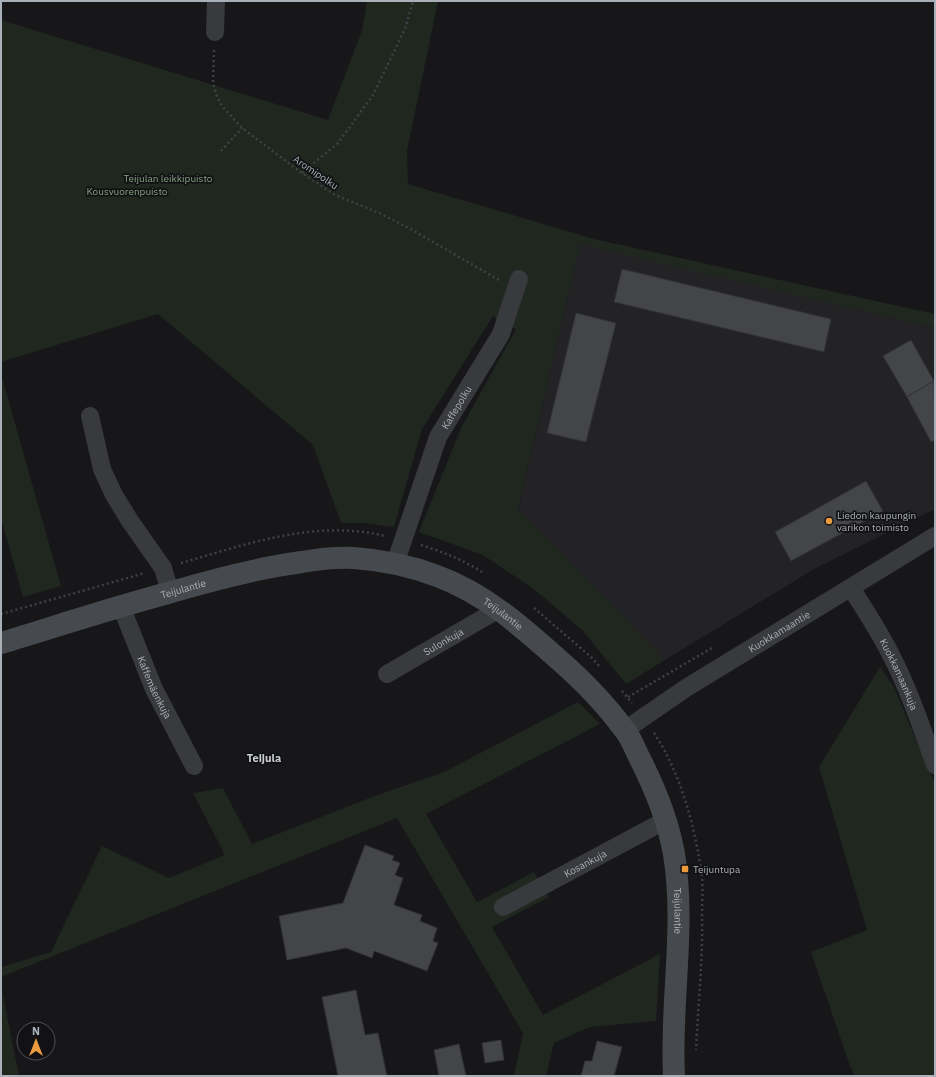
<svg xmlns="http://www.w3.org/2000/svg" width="936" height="1077" font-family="'IBM Plex Sans',sans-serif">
<rect width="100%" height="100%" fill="#171719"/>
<path fill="#232326" d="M580,243L935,328V509L814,569L665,660L518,510Z"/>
<g fill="#1f271f">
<path d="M367,1H438L407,151L408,184L594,239L935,314V328L580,244L518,509L665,660L626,684L583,631L535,590L483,555L419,532L461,428L516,329L493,316L422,429L394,527L364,523H341L313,445L158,314L1,362V20L328,120L362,30Z"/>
<path d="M1,374L61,586L23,597L1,518Z"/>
<path d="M880,667L894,687L929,771L935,782V1076H855L850,1066L811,952L867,930L819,767Z"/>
<path d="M578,702L600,724L426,814L477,902L534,872L549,897L492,927L543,1015L660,954L656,1021L590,1027L554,1043L546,1076H514L523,1033L397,818L1,977V967L51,952L102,846L169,878L225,855L193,793L223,788L252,844L372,797L444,772Z"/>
<path d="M1,986L19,1076H1Z"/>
</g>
<g fill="#444549" stroke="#313235">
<path d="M622,269L831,319L824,352L614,302Z"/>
<path d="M576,313L616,323L586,442L547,433Z"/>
<path d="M911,340L934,381L907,397L883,356Z"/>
<path d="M934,381L935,440L931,442L907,397Z"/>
<path d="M866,481L883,511L791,561L775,532Z"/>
<path d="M365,845L394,856L392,860L400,863L395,875L403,878L394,905L422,915L420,921L437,928L433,941L438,943L427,971L374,951L372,958L346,948L287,960L279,916L343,903Z"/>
<path d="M356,990L365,1035L378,1033L387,1076H338L322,997Z"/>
<path d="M501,1040L504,1060L485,1063L482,1043Z"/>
<path d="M597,1041L622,1047L614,1076H615H581L585,1061H592Z"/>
<path d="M459,1044L466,1076H439L434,1050Z"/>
</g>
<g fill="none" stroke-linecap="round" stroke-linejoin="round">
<g stroke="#3e4145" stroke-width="2.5" stroke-dasharray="2 3" stroke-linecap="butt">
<path d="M214,50L213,83L217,97L222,106L242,128L302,173L335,195L377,212L407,227L499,280"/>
<path d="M221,151L242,128"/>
<path d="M302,173L338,143L373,95L405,29L413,1"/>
<path d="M421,545C443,552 463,560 482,572"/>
<path d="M181,563C248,544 315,519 385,536"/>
<path d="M534,608L591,657L599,666"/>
<path d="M1,614L145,573"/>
<path d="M622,691L632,703"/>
<path d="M628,697L712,648"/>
<path d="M654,733C681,773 696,830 702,878C703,890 702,902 702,914C703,960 698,1005 696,1050"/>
</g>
<g stroke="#383a3e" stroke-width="18">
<path d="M215,32L216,1"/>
<path d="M90,416L102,469L114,495L130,521L163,568L170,592"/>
<path id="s1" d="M395,564L438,437L501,334L519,279"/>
<path id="s2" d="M851,588C866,611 880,633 892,657C910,692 922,729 935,765"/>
<path id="s3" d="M121,606L154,689L194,766"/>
<path id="s4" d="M387,674L499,609"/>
<path id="s5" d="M625,730L686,688L935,536"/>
<path id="s6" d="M503,907L666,820"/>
</g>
<path stroke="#46494e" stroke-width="22" id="s7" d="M1,643C57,626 112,608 168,593C212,580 256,568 302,562C319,559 337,557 354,558C382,560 411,566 437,576C484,593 521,626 558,659C582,680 604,702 623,728C630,736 634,746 638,755C654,786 668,820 674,854C686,928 670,1002 674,1076"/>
</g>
<g fill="#eb9b3d" stroke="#121214" stroke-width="1.5">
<circle cx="829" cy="521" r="4"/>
<rect x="681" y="865" width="8" height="8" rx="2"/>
</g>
<g text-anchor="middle" stroke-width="3.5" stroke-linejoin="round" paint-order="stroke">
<g font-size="10" fill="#aab0b8" stroke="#121214">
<text transform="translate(316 172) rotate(34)" y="4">Aromipolku</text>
<text dy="4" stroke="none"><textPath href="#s1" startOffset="169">Kaffepolku</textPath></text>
<text dy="4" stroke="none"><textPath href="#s7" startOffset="190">Teijulantie</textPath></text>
<text dy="4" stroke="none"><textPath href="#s7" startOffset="526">Teijulantie</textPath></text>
<text dy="4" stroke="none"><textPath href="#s5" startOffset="183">Kuokkamaantie</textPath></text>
<text dy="4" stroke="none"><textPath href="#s4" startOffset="65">Sulonkuja</textPath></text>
<text dy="4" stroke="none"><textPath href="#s2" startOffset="99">Kuokkamaankuja</textPath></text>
<text dy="4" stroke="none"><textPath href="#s3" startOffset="88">Kaffemäenkuja</textPath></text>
<text dy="4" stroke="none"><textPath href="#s6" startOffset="93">Kosankuja</textPath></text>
<text dy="4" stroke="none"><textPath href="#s7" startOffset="886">Teijulantie</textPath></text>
</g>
<g font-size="10" fill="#83a381" stroke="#121214">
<text x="168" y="182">Teijulan leikkipuisto</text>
<text x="127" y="195">Kousvuorenpuisto</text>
</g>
<g font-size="10" fill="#aab0b8" stroke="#121214" text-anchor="start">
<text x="837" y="519">Liedon kaupungin<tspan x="837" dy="12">varikon toimisto</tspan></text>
<text x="693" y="873">Teijuntupa</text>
</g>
<g font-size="11" font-weight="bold" fill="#caced4" stroke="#121214">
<text x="264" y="762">Teijula</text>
</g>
</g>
<rect width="936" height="1077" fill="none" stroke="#aab0b8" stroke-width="4"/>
<g transform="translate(36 1041)"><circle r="19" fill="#121214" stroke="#4f5156"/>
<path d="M0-3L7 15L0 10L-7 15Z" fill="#eb9b3d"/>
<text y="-6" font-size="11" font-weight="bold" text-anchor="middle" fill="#aab0b8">N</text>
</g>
</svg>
